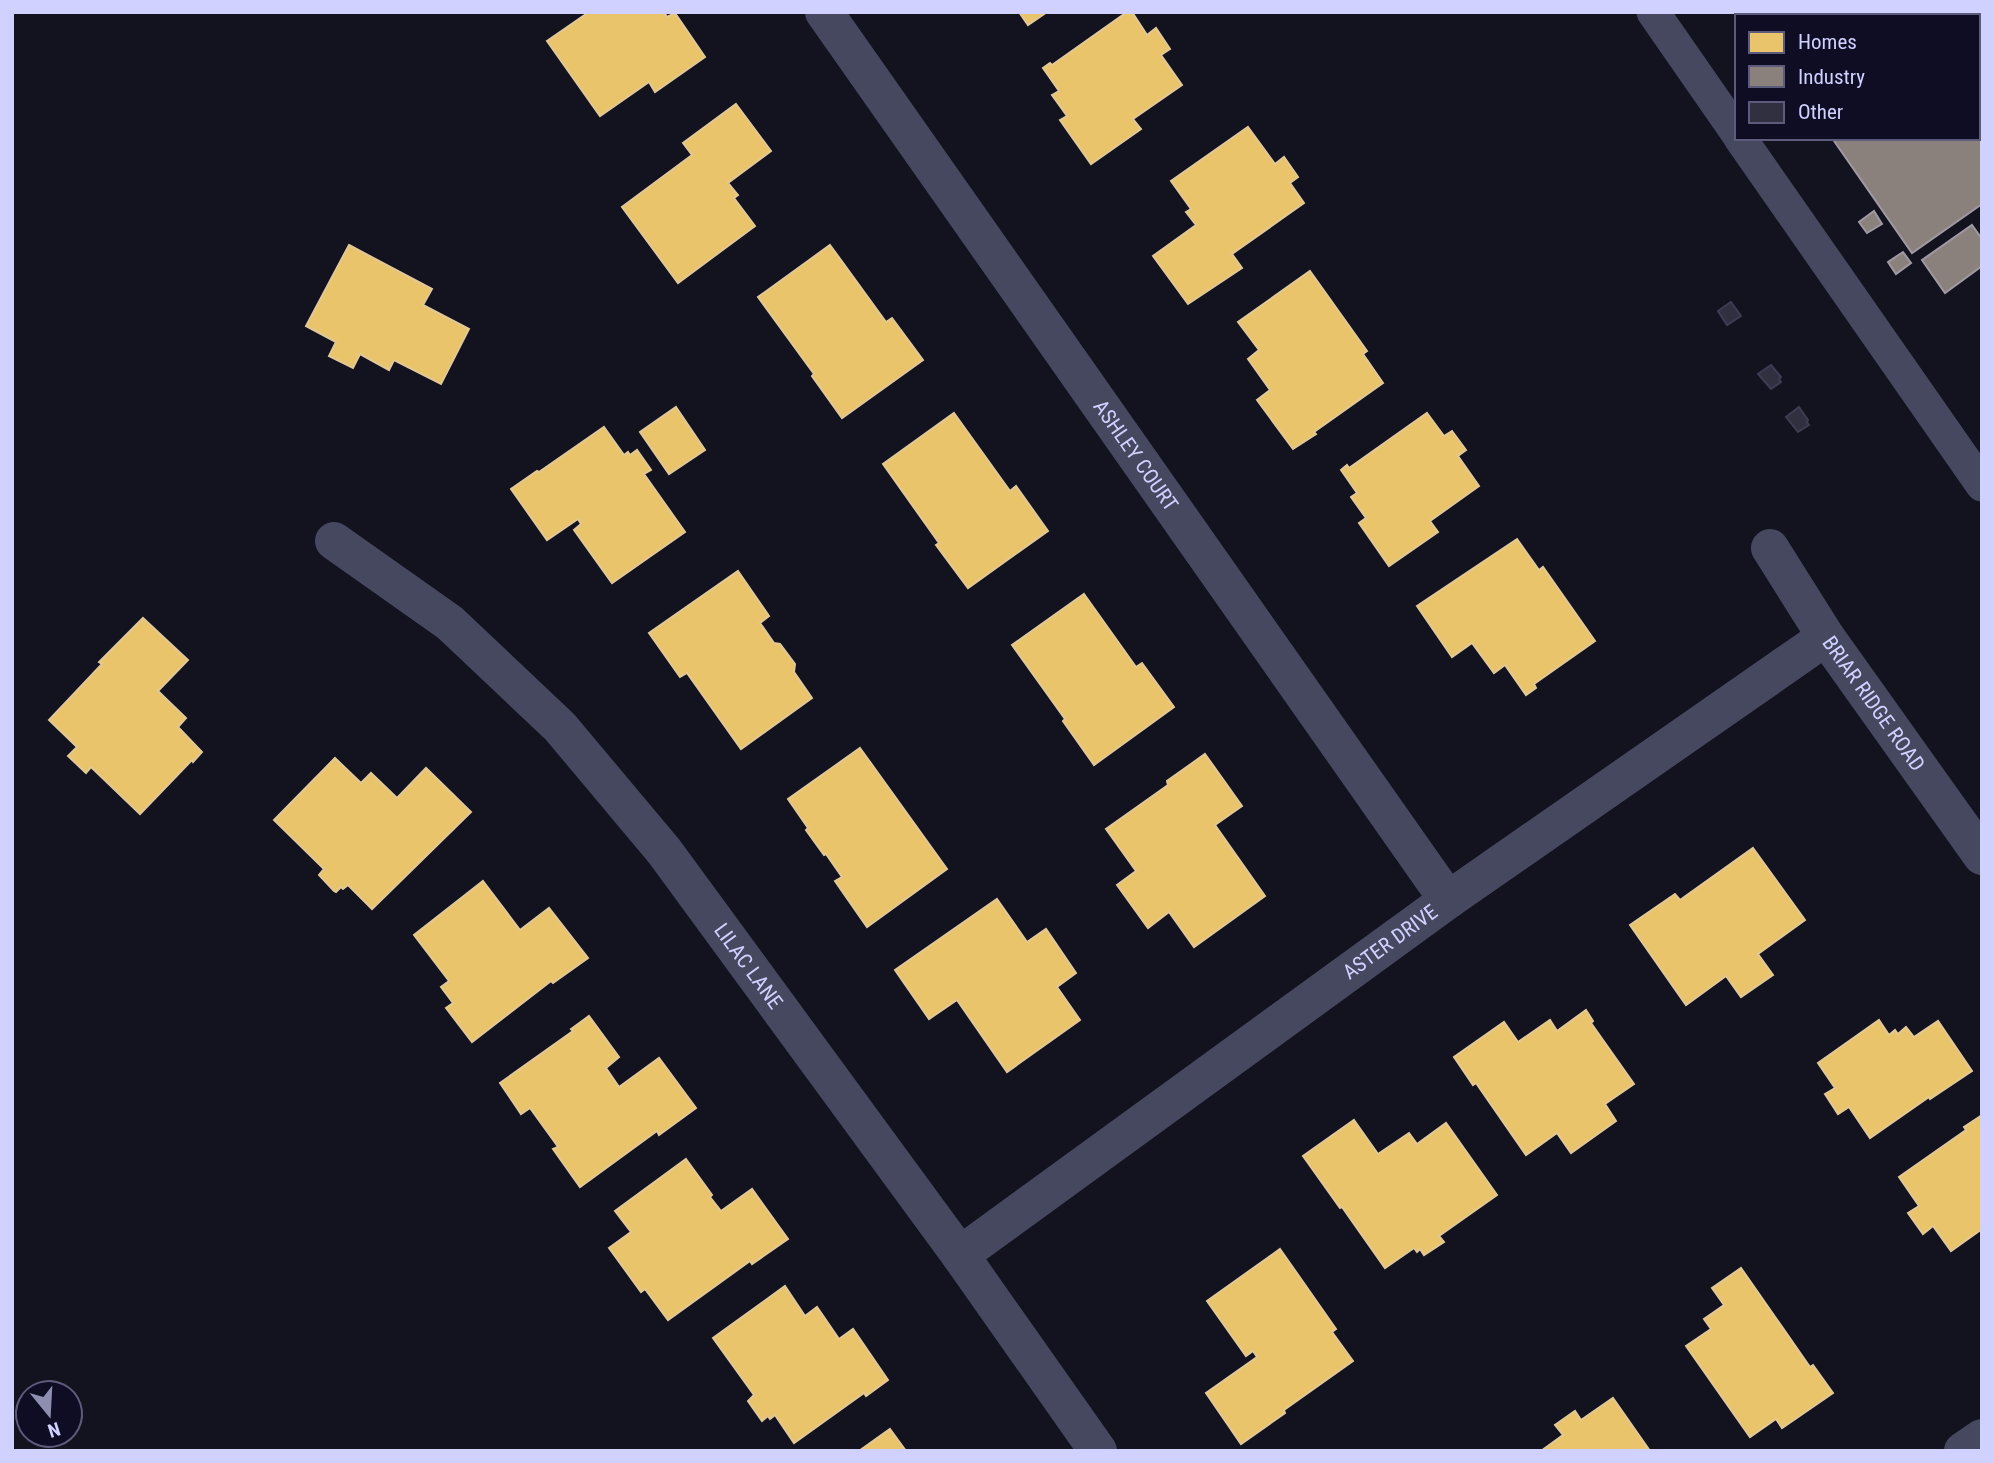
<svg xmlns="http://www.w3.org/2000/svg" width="1994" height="1463" font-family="'Roboto Condensed',sans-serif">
<rect width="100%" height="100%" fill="#13121f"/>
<g fill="#e9c46a" stroke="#e2c897" stroke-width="2">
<path d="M589,12H664L667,17L675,13L705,57L655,92L649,82L600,116L547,41Z"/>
<path d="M1019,12H1047L1028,25Z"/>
<path d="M1127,12H1132L1147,35L1156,28L1170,49L1161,55L1182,85L1133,119L1141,129L1091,164L1060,120L1067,116L1052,95L1059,91L1043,68L1050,63L1052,65Z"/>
<path d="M736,104L771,151L728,183L738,195L734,198L755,226L678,283L622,207L692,155L683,143Z"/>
<path d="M1248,127L1275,164L1284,157L1298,177L1290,183L1304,203L1232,254L1242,268L1188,304L1153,256L1196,225L1186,212L1191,209L1171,181Z"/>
<path d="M349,245L432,289L423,305L469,329L441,384L394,360L389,370L360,354L353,368L329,356L336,342L306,326Z"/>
<path d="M830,245L886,322L892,318L923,360L842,418L812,376L814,374L758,297Z"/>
<path d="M1310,271L1367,351L1363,354L1383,383L1314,432L1316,434L1293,449L1257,400L1270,390L1248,359L1259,350L1238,322Z"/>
<path d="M676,407L705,450L669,474L640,432Z"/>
<path d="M954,413L1010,491L1016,486L1048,531L968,588L936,545L939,543L883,464Z"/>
<path d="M1427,413L1444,436L1452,431L1466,450L1458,456L1479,486L1430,521L1438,532L1389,566L1359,523L1366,518L1351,497L1357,493L1341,470L1347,465L1349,468Z"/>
<path d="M604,427L624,455L628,452L630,455L637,450L651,470L644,474L685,532L612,583L574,530L581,524L578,519L547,540L511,489L537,471L539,472Z"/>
<path d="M1517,539L1539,570L1543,567L1595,641L1534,684L1536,688L1526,695L1505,665L1494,673L1472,643L1452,657L1417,606Z"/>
<path d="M738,571L769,616L760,623L774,643L780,644L795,664L794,672L812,698L741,749L687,673L680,677L649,633Z"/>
<path d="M1084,594L1136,667L1142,663L1174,707L1094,765L1063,721L1065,719L1012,645Z"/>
<path d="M143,618L188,660L158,691L186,718L178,727L202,752L193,762L192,760L140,814L91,767L86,773L68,756L77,747L49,720L102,664L99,662Z"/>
<path d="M860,748L947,869L867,927L835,881L842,877L826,854L824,855L806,830L808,828L788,799Z"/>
<path d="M1205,754L1242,806L1215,825L1265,896L1194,947L1169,912L1148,928L1117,885L1136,871L1106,829L1168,785L1167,781Z"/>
<path d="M335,758L361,783L371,773L397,798L426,768L471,812L372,909L348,885L343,889L341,887L336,892L334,891L319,875L324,869L274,820Z"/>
<path d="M1753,848L1805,920L1758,954L1773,975L1741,997L1726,976L1686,1005L1630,925L1675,894L1680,900Z"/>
<path d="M483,881L520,930L549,908L588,958L553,983L551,981L472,1042L446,1008L453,1003L441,987L449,981L414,935Z"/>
<path d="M997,899L1027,942L1046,929L1076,973L1057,987L1080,1020L1007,1072L957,1000L929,1019L895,970Z"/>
<path d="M1586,1010L1593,1021L1591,1023L1634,1084L1605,1104L1616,1121L1571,1153L1557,1133L1526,1155L1476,1083L1473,1085L1454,1057L1504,1022L1518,1042L1550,1020L1557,1031Z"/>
<path d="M589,1016L619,1057L606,1068L619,1087L659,1058L696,1108L659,1135L657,1131L580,1187L553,1149L558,1147L556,1144L530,1108L521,1114L500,1083L573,1031L571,1029Z"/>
<path d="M1879,1020L1889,1035L1895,1030L1898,1034L1906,1027L1914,1037L1938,1021L1972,1071L1930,1099L1929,1097L1870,1138L1849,1107L1838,1114L1825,1094L1835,1088L1818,1063Z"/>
<path d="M1982,1115V1229L1951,1251L1933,1226L1923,1234L1908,1213L1919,1206L1899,1177L1966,1130L1964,1127Z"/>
<path d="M1354,1120L1378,1154L1409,1133L1417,1144L1446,1123L1497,1195L1439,1236L1444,1242L1424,1255L1420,1249L1417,1252L1414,1248L1385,1268L1342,1207L1340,1208L1303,1156Z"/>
<path d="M686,1159L712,1195L710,1197L721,1211L752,1189L788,1239L752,1264L750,1261L668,1320L645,1289L641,1292L609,1248L631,1232L615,1211Z"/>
<path d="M1280,1249L1336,1329L1332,1332L1353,1361L1284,1410L1285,1413L1241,1444L1206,1393L1257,1357L1253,1351L1246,1356L1207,1301Z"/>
<path d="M1741,1268L1810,1367L1813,1365L1833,1393L1782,1428L1776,1419L1750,1437L1686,1346L1711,1329L1704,1319L1724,1305L1712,1288Z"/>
<path d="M785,1286L805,1316L817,1307L839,1339L853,1329L888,1380L866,1396L864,1393L794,1443L775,1415L770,1419L768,1416L762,1421L748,1401L754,1395L713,1338Z"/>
<path d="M1613,1398L1650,1451H1541L1563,1435L1555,1425L1575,1411L1581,1420Z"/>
<path d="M890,1429L906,1451H859Z"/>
</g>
<g fill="#8a817c" stroke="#9f99a3" stroke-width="2">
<path d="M1743,12H1982V204L1912,253L1832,138H1978V16H1745Z"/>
<path d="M1874,211L1882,224L1867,233L1859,222Z"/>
<path d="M1972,225L1982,239V266L1945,293L1922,260Z"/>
<path d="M1903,252L1911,263L1896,274L1888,262Z"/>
</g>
<g fill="#313041" stroke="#3d3c53" stroke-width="2">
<path d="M1731,302L1741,316L1727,325L1718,311Z"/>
<path d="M1771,365L1781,377L1779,379L1781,382L1771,389L1758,374Z"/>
<path d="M1799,407L1808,420L1807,422L1809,425L1798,432L1786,417Z"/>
</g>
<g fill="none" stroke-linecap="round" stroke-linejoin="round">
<g stroke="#464860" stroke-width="33">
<path d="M1653,12L1737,133"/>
<path d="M1740,138L1982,485"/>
</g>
<g stroke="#464860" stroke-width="38">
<path id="s1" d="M824,12L1448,900"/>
<path id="s2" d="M334,541L450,623L560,727L664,851L960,1255L1098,1451"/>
<path id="s3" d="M1770,548L1826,637L1982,856"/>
<path id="s4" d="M960,1255L1448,900L1826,637"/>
<path d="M1963,1451L1982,1438"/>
</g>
</g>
<g text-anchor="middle" stroke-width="7" stroke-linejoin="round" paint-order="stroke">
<g font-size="21" fill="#d0d1ff" stroke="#0e0d24">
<text dy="7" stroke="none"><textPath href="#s1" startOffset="542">ASHLEY COURT</textPath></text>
<text dy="7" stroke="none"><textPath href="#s3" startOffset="187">BRIAR RIDGE ROAD</textPath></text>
<text dy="7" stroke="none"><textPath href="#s4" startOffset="532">ASTER DRIVE</textPath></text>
<text dy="7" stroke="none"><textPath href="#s2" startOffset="598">LILAC LANE</textPath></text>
</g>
</g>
<rect width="1994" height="1463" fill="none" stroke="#d0d1ff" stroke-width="28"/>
<rect x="1735" y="14" width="245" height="126" fill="#0e0d24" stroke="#5c5b7c" stroke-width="2"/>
<rect x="1749" y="32" width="35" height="21" fill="#e9c46a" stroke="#5c5b7c" stroke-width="2"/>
<text x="1798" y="49" font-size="21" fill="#d0d1ff">Homes</text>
<rect x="1749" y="66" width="35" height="21" fill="#8a817c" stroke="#5c5b7c" stroke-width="2"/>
<text x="1798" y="84" font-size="21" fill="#d0d1ff">Industry</text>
<rect x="1749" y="102" width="35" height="21" fill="#313041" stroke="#5c5b7c" stroke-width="2"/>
<text x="1798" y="119" font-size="21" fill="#d0d1ff">Other</text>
<g transform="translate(49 1414) rotate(162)"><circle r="33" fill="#0e0d24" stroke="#5c5b7c" stroke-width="2"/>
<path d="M0-5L12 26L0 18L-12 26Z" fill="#8e8eb1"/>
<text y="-10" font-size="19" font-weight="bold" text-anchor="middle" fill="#d0d1ff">N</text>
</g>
</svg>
